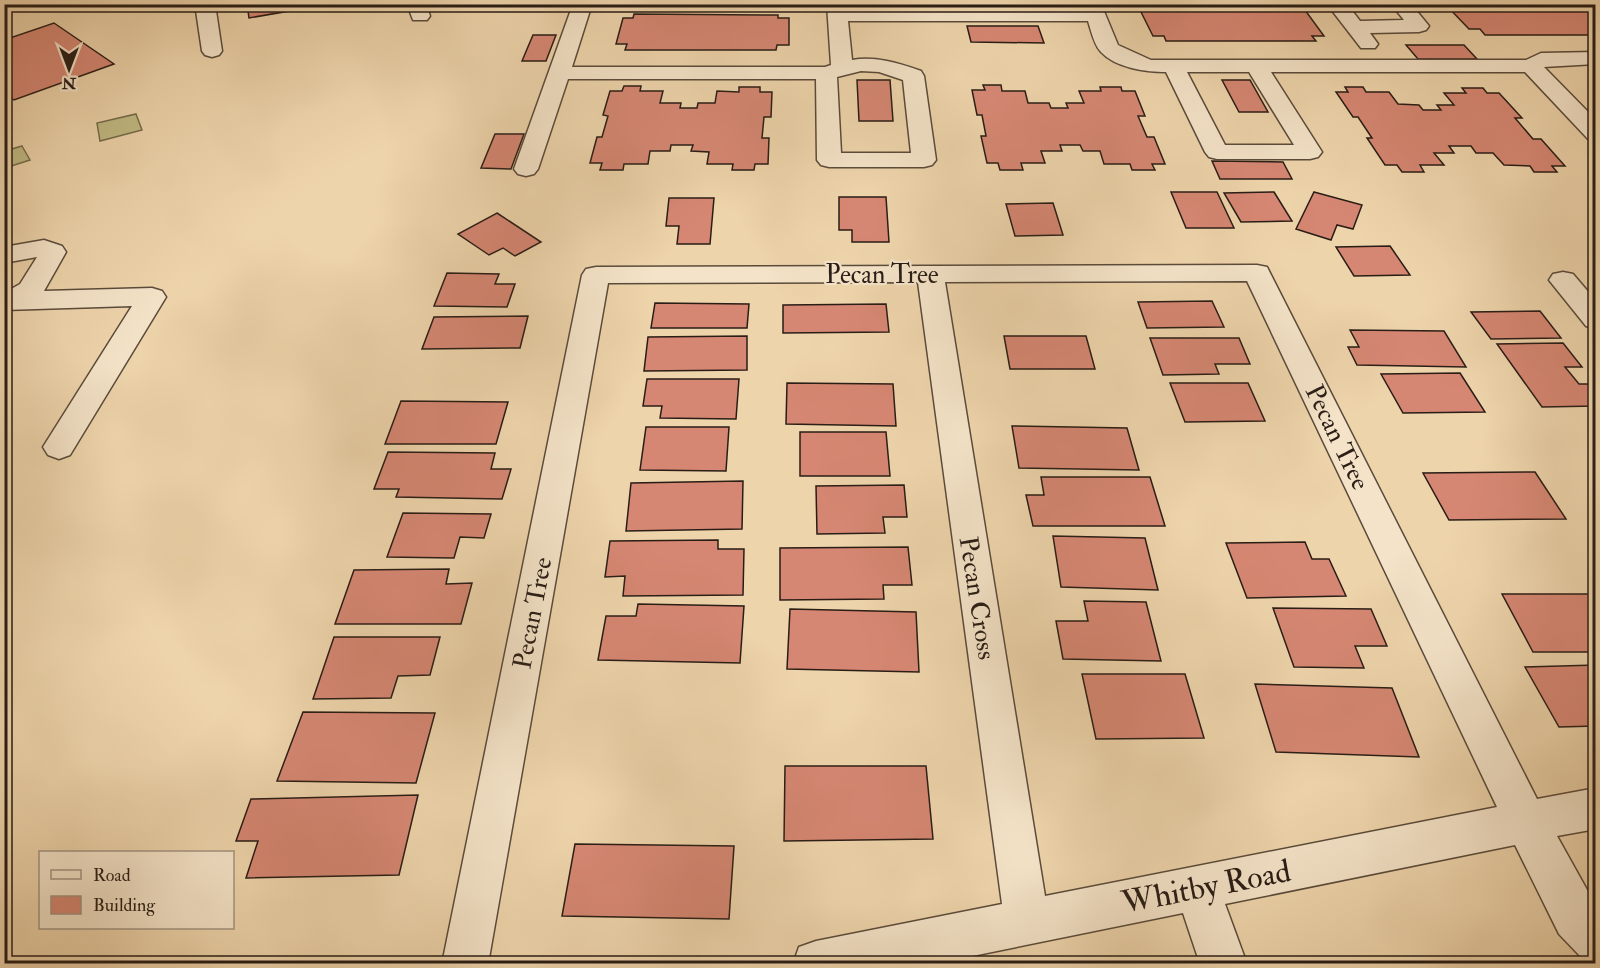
<svg xmlns="http://www.w3.org/2000/svg" width="1600" height="968" font-family="'IM FELL Double Pica',serif">
<rect width="100%" height="100%" fill="#eed4ab"/>
<filter id="stains"><feTurbulence type="fractalNoise" baseFrequency=".00333" numOctaves="4"/><feColorMatrix values="0 0 0 0 .2 0 0 0 0 .09 0 0 0 0 .02 0 0 0 .5 -.17"/></filter>
<radialGradient id="worn" r=".72"><stop offset=".6" stop-color="#630" stop-opacity="0"/><stop offset="1" stop-color="#630" stop-opacity=".3"/></radialGradient>
<g fill="#c1ba83" stroke="#756c4c" stroke-width="1.5">
<path d="M136,114L142,130L100,141L97,123Z"/>
<path d="M22,146L30,160L5,168V151Z"/>
</g>
<g fill="#d68773" stroke="#291d16" stroke-width="1.5">
<path d="M247,4H318V6L249,18Z"/>
<path d="M1004,4H1057L1059,10L1005,9Z"/>
<path d="M1445,4H1596V35H1485L1480,29H1469Z"/>
<path d="M1148,7H1291L1293,10H1305L1324,36H1312L1316,41H1166L1164,36H1153L1140,10H1150Z"/>
<path d="M634,14L778,15V18H789V45H777L776,50H625L627,44H616L623,18H633Z"/>
<path d="M54,23L114,64L14,100L4,93V40Z"/>
<path d="M967,26H1038L1044,43L971,42Z"/>
<path d="M533,35H556L546,61H522Z"/>
<path d="M1406,45H1464L1477,59H1418Z"/>
<path d="M857,80H890L893,121H859Z"/>
<path d="M1222,80H1250L1268,112H1239Z"/>
<path d="M983,85H1001L1002,91H1025L1028,103H1049L1051,108H1068L1066,103H1084L1079,91H1101L1100,87H1121L1122,91H1135L1145,116H1138L1147,137H1154L1165,164H1152L1155,170H1132L1130,164H1104L1100,151H1083L1080,145H1060L1062,151H1041L1045,163H1021L1023,170H1000L998,163H987L981,136H986L982,115H977L972,90H985Z"/>
<path d="M624,86H641L640,91H663L660,103H681L680,108H697L698,103H715L717,91L739,92V87H760V92H772L771,117H764L762,138H769L768,164H755L754,170H732L733,164H707L709,152L691,151L693,145H671L670,151H650L648,164H624L623,170H600L602,163H590L597,137H602L608,116L603,115L610,91H622Z"/>
<path d="M1345,87H1363L1366,92H1389L1398,104L1419,105L1423,110H1441L1437,105H1454L1444,93H1466L1462,88H1483L1487,93H1499L1522,118H1515L1533,139H1541L1565,166H1552L1557,172H1534L1530,166L1504,165L1493,153H1476L1471,146H1449L1454,153H1434L1444,165H1420L1424,172H1402L1397,165H1385L1367,138H1372L1358,117H1353L1336,92H1348Z"/>
<path d="M495,134H524L511,169L481,168Z"/>
<path d="M1212,161L1283,162L1292,179H1220Z"/>
<path d="M1171,192H1217L1234,228H1186Z"/>
<path d="M1274,192L1292,221L1241,222L1224,193Z"/>
<path d="M1314,192L1362,205L1353,229L1337,225L1331,240L1296,229Z"/>
<path d="M839,197H886L889,242H852V230H839Z"/>
<path d="M669,198H714L710,244H677L679,226H666Z"/>
<path d="M1053,203L1063,235L1015,236L1006,204Z"/>
<path d="M497,213L541,242L515,256L503,248L489,255L458,234Z"/>
<path d="M1390,246L1410,275L1354,276L1336,247Z"/>
<path d="M447,273L499,274L495,284H515L507,307L434,306Z"/>
<path d="M1212,301L1224,327L1147,328L1138,302Z"/>
<path d="M655,303L749,304L747,328H651Z"/>
<path d="M886,304L889,332L783,333V305Z"/>
<path d="M1540,311L1561,338L1491,339L1471,312Z"/>
<path d="M528,316L520,348L422,349L434,317Z"/>
<path d="M1350,330L1444,331L1466,367L1357,365L1348,347H1359Z"/>
<path d="M747,336V370L644,371L648,337Z"/>
<path d="M1004,336H1086L1095,369H1010Z"/>
<path d="M1150,338H1239L1250,364H1215L1219,374L1163,375Z"/>
<path d="M1563,343L1582,367H1565L1579,384H1596V406L1542,407L1497,344Z"/>
<path d="M1460,373L1485,412L1403,413L1381,374Z"/>
<path d="M647,379H739L736,419L660,418L662,406H643Z"/>
<path d="M787,383L893,384L896,426L786,424Z"/>
<path d="M1170,383H1248L1265,421L1185,422Z"/>
<path d="M401,401L508,402L496,444H385Z"/>
<path d="M1012,426L1127,428L1139,470L1019,468Z"/>
<path d="M646,427H729L726,471L640,470Z"/>
<path d="M800,432H886L890,476H800Z"/>
<path d="M388,452L495,453L491,469H511L502,499L396,497L399,489H374Z"/>
<path d="M1535,472L1566,519L1449,520L1423,473Z"/>
<path d="M1041,477H1150L1165,526H1033L1026,495H1044Z"/>
<path d="M743,481L742,529L626,531L631,483Z"/>
<path d="M904,485L907,517H883L885,533L817,534L816,486Z"/>
<path d="M403,513L491,514L484,538L460,537L454,558L387,557Z"/>
<path d="M1053,536L1145,538L1158,590L1061,587Z"/>
<path d="M718,540V549H744L743,595L623,596L625,576L605,577L610,541Z"/>
<path d="M1305,542L1312,559H1329L1346,596L1247,598L1226,543Z"/>
<path d="M908,547L912,585H883L884,599L780,600V548Z"/>
<path d="M449,569L446,584L472,583L461,624H335L354,570Z"/>
<path d="M1502,594H1596V652H1533Z"/>
<path d="M1084,601L1146,602L1161,661L1063,659L1056,621H1088Z"/>
<path d="M638,604L744,606L740,663L598,660L606,616H636Z"/>
<path d="M1273,608L1371,609L1387,646H1355L1364,668L1294,667Z"/>
<path d="M790,609L916,612L919,672L787,669Z"/>
<path d="M334,637H440L430,675L398,676L391,698L313,699Z"/>
<path d="M1596,665V726L1559,727L1525,667Z"/>
<path d="M1082,674H1185L1204,738L1096,739Z"/>
<path d="M1255,684L1392,688L1419,757L1276,752Z"/>
<path d="M303,712L435,713L416,783L277,781Z"/>
<path d="M785,766H926L933,839L784,841Z"/>
<path d="M418,795L399,875L246,878L258,841H236L251,799Z"/>
<path d="M575,844L734,846L729,919L562,916Z"/>
</g>
<g fill="none" stroke-linecap="round" stroke-linejoin="round">
<defs>
<g id="minor">
<path d="M195,4H215L222,51L219,55L212,57L205,55L202,51Z"/>
<path d="M407,4H426L430,16L427,20H413Z"/>
<path d="M474,4H494V5L491,9H477Z"/>
<path d="M573,4H592L572,67H825L831,65L827,4H847V9H1083L1082,4H1101L1118,45L1151,60H1526L1541,53L1596,52V64L1544,67L1596,120V141L1588,139L1525,72H1271L1322,152L1318,157L1310,159H1217L1209,157L1205,152L1166,72C1146,72 1116,68 1101,52C1094,45 1091,30 1088,21H848L852,60C876,56 898,63 921,71L924,76L936,160L932,165L924,167H829L821,165L817,160L816,79H568L538,169L534,174L526,176L518,174L514,169ZM861,71L879,72L903,80L911,153H841L837,77ZM1187,72H1249L1294,145H1225Z"/>
<path d="M1327,4H1347L1360,21L1404,20L1391,4H1411L1429,26L1426,30L1419,32L1370,33L1378,44L1375,48H1361Z"/>
<path d="M44,240L62,246L66,252L44,291L152,288L162,291L166,297L70,455L59,459L48,455L43,447L132,306L4,310V293L20,284L37,257L4,263V247Z"/>
<path d="M1257,265L1267,267L1270,273L1537,799L1596,788V829L1557,836L1596,906V963L1580,956L1559,934L1515,845L1225,904L1247,964H1200L1183,913L933,964H793L799,947L816,941L1002,904L918,282L608,283L488,964H442L582,275L586,269L596,267ZM1247,281L1497,807L1045,896L945,282Z"/>
<path d="M1563,272L1573,274L1596,301V329L1586,326L1549,280L1553,274Z"/>
</g>
</defs>
<use href="#minor" stroke="#5a4b3b" stroke-width="3"/>
<use href="#minor" fill="#f4e3c8" fill-rule="evenodd"/>
</g>
<g text-anchor="middle" stroke-width="4.5" stroke-linejoin="round" paint-order="stroke">
<g font-size="26" fill="#291d16" stroke="#f4e3c8">
<text x="882" y="283">Pecan Tree</text>
<text transform="translate(1338 437) rotate(64)" y="9">Pecan Tree</text>
<text transform="translate(978 598) rotate(81)" y="9">Pecan Cross</text>
<text transform="translate(532 613) rotate(-79)" y="9">Pecan Tree</text>
</g>
<g font-size="32" fill="#291d16" stroke="#f4e3c8">
<text transform="translate(1206 886) rotate(-11)" y="11">Whitby Road</text>
</g>
</g>
<rect width="1600" height="968" fill="none" stroke="#eed4ab" stroke-width="24"/>
<rect x="6" y="6" width="1588" height="956" fill="none" stroke="#291d16" stroke-width="3"/>
<rect x="12" y="12" width="1576" height="944" fill="none" stroke="#291d16" stroke-width="1.5"/>
<rect x="39" y="851" width="195" height="78" fill="#f4e3c8" stroke="#a39481" stroke-width="1.5"/>
<rect x="51" y="870" width="30" height="9" fill="#f4e3c8" stroke="#a39481" stroke-width="1.5"/>
<text x="93" y="881" font-size="18" fill="#291d16">Road</text>
<rect x="51" y="896" width="30" height="18" fill="#d68773" stroke="#a39481" stroke-width="1.5"/>
<text x="93" y="911" font-size="18" fill="#291d16">Building</text>
<g transform="translate(69 69) rotate(180)" stroke="#f4e3c8" stroke-width="4.5" paint-order="stroke">
<path d="M0-4.5L10 22L0 15L-10 22Z" fill="#291d16"/>
<text y="-9" font-size="16" font-weight="bold" text-anchor="middle" fill="#291d16">N</text>
</g>
<rect width="100%" height="100%" filter="url(#stains)"/>
<rect width="100%" height="100%" fill="url(#worn)"/>
</svg>
